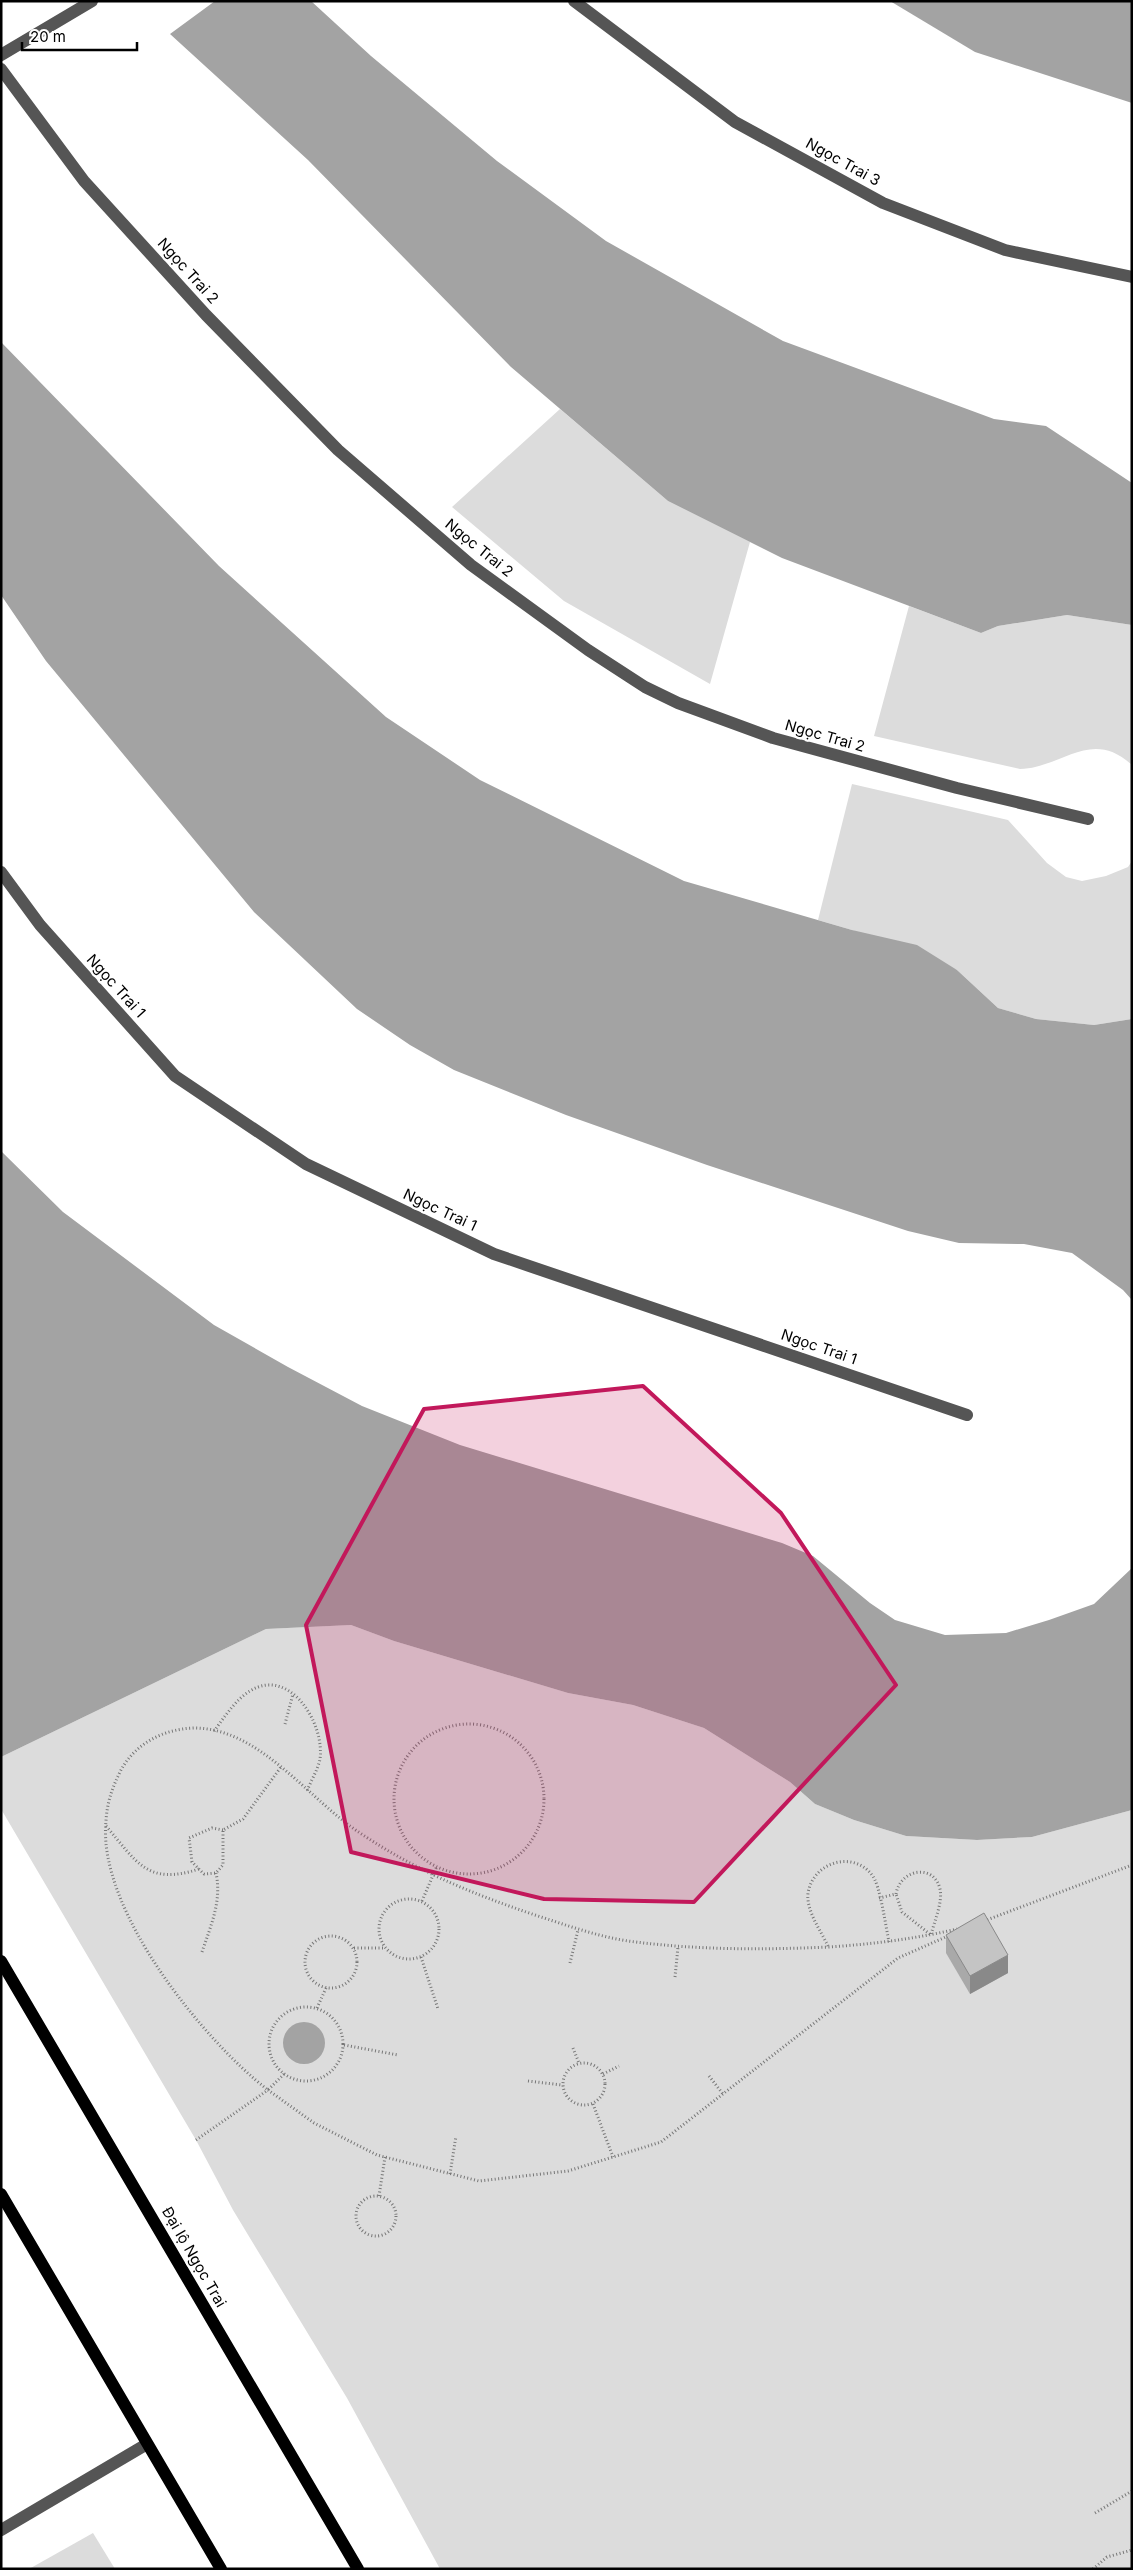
<svg xmlns="http://www.w3.org/2000/svg" width="1133" height="2570" font-family="Inter,sans-serif">
<rect width="100%" height="100%" fill="#fff"/>
<g fill="#dcdcdc">
<path d="M560,409L668,501L750,542L710,684L564,601L452,507Z"/>
<path d="M909,606L981,633L998,626L1067,615L1132,625V765C1091,727 1062,768 1020,769L874,736Z"/>
<path d="M852,784L1008,820L1047,863L1066,877L1082,881L1106,876L1128,867L1132,861V1019L1094,1025L1036,1019L998,1008L957,970L852,930L818,920Z"/>
<path d="M351,1625L394,1641L568,1693L633,1705L704,1728L790,1782L815,1804L854,1820L906,1836L977,1840L1032,1837L1132,1810V2569H440L347,2398L233,2210L196,2140L1,1809V1757L266,1629Z"/>
<path d="M93,2533L115,2569H29Z"/>
</g>
<g fill="#a3a3a3">
<path d="M215,1H311L371,56L497,161L606,241L783,341L994,419L1046,426L1132,483V625L1067,615L998,626L981,633L782,558L668,501L511,367L308,160L170,34Z"/>
<path d="M890,1H1132V103L975,52Z"/>
<path d="M1,342L219,566L386,717L480,780L684,881L852,930L917,945L957,970L998,1008L1036,1019L1094,1025L1132,1019V1300L1123,1290L1072,1253L1024,1244L959,1243L908,1231L707,1165L566,1115L454,1070L410,1045L357,1009L254,912L46,661L1,595Z"/>
<path d="M1,1151L63,1212L214,1325L288,1367L362,1406L460,1445L782,1543L813,1556L870,1603L895,1620L945,1635L1006,1633L1049,1620L1094,1604L1132,1568V1810L1032,1837L977,1840L906,1836L854,1820L815,1804L790,1782L704,1728L633,1705L568,1693L394,1641L351,1625L266,1629L1,1757Z"/>
<circle cx="304" cy="2043" r="21"/>
</g>
<g fill="none" stroke-linecap="round" stroke-linejoin="round">
<g stroke="#777" stroke-width="3" stroke-dasharray="1 2.5" stroke-linecap="butt">
<path d="M285,1724L293,1694"/>
<circle cx="469" cy="1799" r="75"/>
<path d="M214,1731C224,1718 235,1700 250,1691C290,1666 325,1724 320,1759C318,1769 311,1781 307,1791"/>
<path d="M106,1826C137,1862 147,1886 199,1869"/>
<path d="M223,1830L212,1828L189,1838L192,1862L204,1874L216,1873L223,1865V1830L243,1819L281,1767"/>
<path d="M879,1898L896,1894C900,1869 934,1863 940,1889C943,1902 934,1922 931,1935L902,1912L896,1894"/>
<circle cx="409" cy="1929" r="30"/>
<path d="M422,1901L437,1866"/>
<path d="M984,1921L1132,1865"/>
<circle cx="331" cy="1962" r="26"/>
<path d="M828,1946C821,1931 806,1911 808,1893C813,1862 853,1850 872,1875C880,1884 886,1928 889,1942"/>
<path d="M354,1948H385"/>
<path d="M202,1952C211,1925 222,1901 216,1873"/>
<path d="M421,1957L438,2009"/>
<path d="M570,1963L578,1930"/>
<path d="M675,1977L678,1947"/>
<circle cx="306" cy="2044" r="37"/>
<path d="M317,2008L326,1988"/>
<path d="M344,2045L398,2055"/>
<path d="M573,2048L579,2063"/>
<circle cx="584" cy="2084" r="21"/>
<path d="M284,2074L268,2090C203,2040 97,1909 106,1821C107,1803 112,1788 120,1772C134,1744 163,1729 194,1728C260,1728 308,1799 360,1833C417,1871 470,1893 535,1915C566,1925 596,1936 628,1941C695,1950 761,1950 829,1947C873,1944 914,1939 957,1929"/>
<path d="M603,2074L619,2066"/>
<path d="M709,2076L723,2094"/>
<path d="M528,2081L562,2085"/>
<path d="M593,2104L613,2157"/>
<path d="M196,2140L268,2090L314,2123L377,2155L479,2181L568,2171L661,2142L898,1958L948,1936"/>
<path d="M450,2174L456,2136"/>
<path d="M379,2196L385,2157"/>
<circle cx="376" cy="2216" r="20"/>
<path d="M1095,2513L1132,2491"/>
<path d="M1093,2569L1107,2557L1132,2550"/>
</g>
<g stroke="#555" stroke-width="12">
<path d="M574,1L735,122L883,203L1005,250L1132,277"/>
<path d="M1,55L92,1"/>
<path d="M1,69L84,181L206,315L338,450L471,565L588,650L645,687L678,703L773,738L957,788L1088,819"/>
<path d="M1,872L40,925L175,1076L306,1164L494,1254L967,1415"/>
<path d="M1,2530L147,2444"/>
</g>
<g stroke="#000" stroke-width="12">
<path d="M1,1961L358,2569"/>
<path d="M1,2194L221,2569"/>
</g>
</g>
<path fill="#a9a9a9" d="M946,1935L1008,1973L970,1994L946,1953Z"/>
<path fill="#898989" d="M1008,1955V1973L970,1994V1976Z"/>
<path fill="#c4c4c4" stroke="#898989" d="M984,1913L1008,1955L970,1976L946,1935Z"/>
<path fill="#c2185b" fill-opacity="0.2" stroke="#c2185b" stroke-width="4" stroke-linejoin="round" d="M643,1386L781,1513L896,1685L694,1902L544,1899L351,1852L306,1625L424,1409Z"/>
<g text-anchor="middle" stroke-width="4.5" stroke-linejoin="round" paint-order="stroke">
<g font-size="15" fill="#000" stroke="#fff">
<text transform="translate(843 162) rotate(29)" y="5">Ngọc Trai 3</text>
<text transform="translate(188 271) rotate(48)" y="5">Ngọc Trai 2</text>
<text transform="translate(479 548) rotate(39)" y="5">Ngọc Trai 2</text>
<text transform="translate(825 736) rotate(16)" y="5">Ngọc Trai 2</text>
<text transform="translate(116 986) rotate(48)" y="5">Ngọc Trai 1</text>
<text transform="translate(440 1210) rotate(25)" y="5">Ngọc Trai 1</text>
<text transform="translate(819 1347) rotate(19)" y="5">Ngọc Trai 1</text>
<text transform="translate(194 2257) rotate(60)" y="5">Đại lộ Ngọc Trai</text>
</g>
</g>
<rect width="1133" height="2570" fill="none" stroke="#000000" stroke-width="5"/>
<path d="M22 42v8h115v-8" fill="none" stroke="#000000" stroke-width="2.5"/>
<text x="30" y="42" font-size="15" fill="#000000" stroke="#ffffff" stroke-width="4" paint-order="stroke">20 m</text>
</svg>
